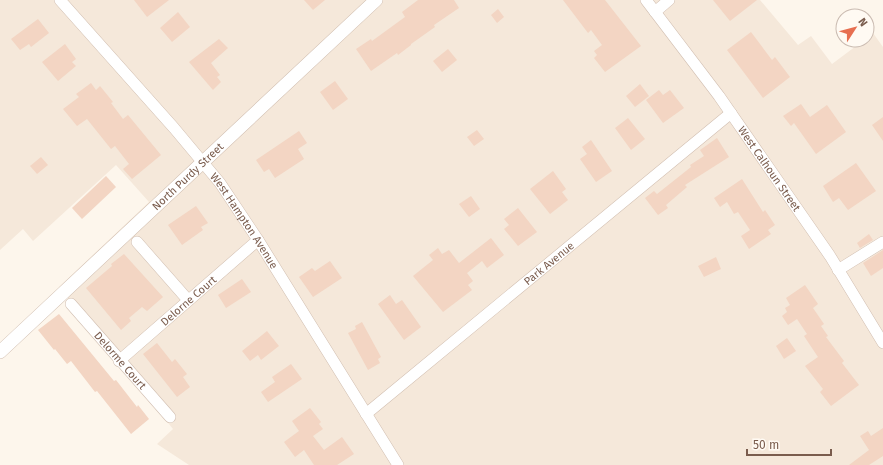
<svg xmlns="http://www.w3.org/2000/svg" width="883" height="465" font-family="'Fira Sans',sans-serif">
<rect width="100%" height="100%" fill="#fdf6ec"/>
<path fill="#f5e8da" d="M0,0H760L798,45L811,36L832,64L864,40H867V38L873,33L883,47V465H189L157,444L173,429L59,287L149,202L116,165L33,241L23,229L0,250Z"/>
<g fill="#f3d5c3">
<path d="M134,0H169L147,17Z"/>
<path d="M304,0H325L313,10Z"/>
<path d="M418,0H454L459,8L434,25L435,27L411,44V45L398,55L397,53L371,71L356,49L371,39L372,41L405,17L402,12Z"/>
<path d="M563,0H605L641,46L605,72L594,58L597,55L594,51L602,45L591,30L588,33Z"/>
<path d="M713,0H757L730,21Z"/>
<path d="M498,9L504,17L497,23L491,15Z"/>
<path d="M178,12L190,27L172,42L160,28Z"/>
<path d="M38,19L49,33L31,47L29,44L20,50L11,39Z"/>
<path d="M751,32L772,60L775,57L790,77L763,98L727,50Z"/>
<path d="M219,39L228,48L211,63L220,75L217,77L221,82L213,90L189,62Z"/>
<path d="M65,44L76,59L72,62L76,66L58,81L42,62Z"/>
<path d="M448,49L457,60L442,72L433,61Z"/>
<path d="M335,81L348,99L333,110L320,92Z"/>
<path d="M91,83L96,90L100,86L113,102L111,103L123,119L128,115L161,155L132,179L123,169L129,164L115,146L111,149L87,119L77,126L63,109L79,97L76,94Z"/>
<path d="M640,84L649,96L635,107L626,96Z"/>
<path d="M659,90L663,95L670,90L684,108L663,123L646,100Z"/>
<path d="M801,104L810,117L827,105L846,132L816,154L794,123L791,126L783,116Z"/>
<path d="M883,117V141L872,125Z"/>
<path d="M628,118L645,139L631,150L615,128Z"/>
<path d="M477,130L484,139L474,146L467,137Z"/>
<path d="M299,131L307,143L298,149L304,159L275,178L269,169L264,172L256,160Z"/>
<path d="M717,138L729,157L685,185L687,187L666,205L668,208L658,215L645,198L654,191L657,194L691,167L690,165L704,156L700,150Z"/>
<path d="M591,140L612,171L596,182L580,159L587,154L582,147Z"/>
<path d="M41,157L48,165L37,174L30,166Z"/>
<path d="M856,163L876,191L848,210L839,198L833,202L823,186Z"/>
<path d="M553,171L566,189L562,192L568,200L550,214L530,189Z"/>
<path d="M106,176L116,187L82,219L72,208Z"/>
<path d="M742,179L763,212L765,210L775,225L768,230L771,234L749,249L741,236L750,230L738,212L734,214L727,202L720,207L714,198Z"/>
<path d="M471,196L480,209L469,217L459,204Z"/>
<path d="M196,206L208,223L201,227L203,230L182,245L168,225Z"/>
<path d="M518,208L537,232L518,246L504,229L509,225L504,219Z"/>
<path d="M869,234L873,240L860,248L857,243Z"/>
<path d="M491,238L504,255L487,268L482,261L467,273L473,281L468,285L472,290L443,312L413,276L433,260L429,255L438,248L442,254L449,250L459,263Z"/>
<path d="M883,250V268L871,276L863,263Z"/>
<path d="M124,254L163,297L147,311L142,307L129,318L131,321L121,330L86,288L112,266L111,264Z"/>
<path d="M716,257L721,269L704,277L698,266Z"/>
<path d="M330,261L342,278L313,297L299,277L312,268L315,271Z"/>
<path d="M242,279L251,292L226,308L218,295Z"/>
<path d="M805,285L818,304L813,308L824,324L821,326L828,336L826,337L844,361L842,363L859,385L831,406L820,392L823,389L805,366L818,357L804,336L807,334L797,319L788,325L782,316L787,312L785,308L790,305L786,298Z"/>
<path d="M390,295L396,304L402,300L421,327L404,340L378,304Z"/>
<path d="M59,314L114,381L116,380L137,407L138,405L149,419L131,434L97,391L95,392L71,361L67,364L55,349L54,350L38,330Z"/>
<path d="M362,322L381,357L378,359L380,363L368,370L348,333L356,329L355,326Z"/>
<path d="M267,331L279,346L261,360L258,355L250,361L242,351Z"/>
<path d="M787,338L796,351L784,359L776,346Z"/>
<path d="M157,343L172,362L175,359L187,374L183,377L190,387L177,397L143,354Z"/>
<path d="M291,364L302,379L268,402L261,392L275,382L272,377Z"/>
<path d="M310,408L321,422L319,424L323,429L313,436L324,450L342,437L354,454L337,465H314L304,450L295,457L284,442L299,431L292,421Z"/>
<path d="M883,428V456L869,465H849L869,450L860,436L868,431L871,436Z"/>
</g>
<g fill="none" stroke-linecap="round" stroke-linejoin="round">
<defs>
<g id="minor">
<path id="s1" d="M60,0L174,128L220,183L258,240L398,465"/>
<path id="s2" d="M646,0L719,96L830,256L883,343"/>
<path d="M655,12L669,0"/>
<path d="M137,242L188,300"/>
<path d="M838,270L883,242"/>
<path id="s3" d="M71,304L170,417"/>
<path id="s4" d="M119,361L258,240"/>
<path id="s5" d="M366,414L731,113"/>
</g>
<g id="tertiary">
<path id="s6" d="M0,352L376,0"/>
</g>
</defs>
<use href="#minor" stroke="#d1beb0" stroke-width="12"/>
<use href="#tertiary" stroke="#d1beb0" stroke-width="14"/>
<use href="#minor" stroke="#fff" stroke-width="11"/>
<use href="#tertiary" stroke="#fff" stroke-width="13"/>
</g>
<g text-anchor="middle" stroke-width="3" stroke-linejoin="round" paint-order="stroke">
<g font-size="11" fill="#7a5c4d" stroke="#fffaf3">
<text dy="4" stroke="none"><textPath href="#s2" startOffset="209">West Calhoun Street</textPath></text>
<text dy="4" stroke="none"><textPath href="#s6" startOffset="257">North Purdy Street</textPath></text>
<text dy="4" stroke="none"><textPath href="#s1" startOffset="288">West Hampton Avenue</textPath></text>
<text dy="4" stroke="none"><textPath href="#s5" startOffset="237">Park Avenue</textPath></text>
<text dy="4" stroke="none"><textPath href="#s4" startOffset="92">Delorne Court</textPath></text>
<text dy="4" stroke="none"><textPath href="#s3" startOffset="75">Delorme Court</textPath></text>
</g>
</g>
<g transform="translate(855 28) rotate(54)"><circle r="19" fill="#fffaf3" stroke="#cabbb1"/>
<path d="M0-3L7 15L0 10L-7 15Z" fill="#e76f51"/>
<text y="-6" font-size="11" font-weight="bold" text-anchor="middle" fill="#7a5c4d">N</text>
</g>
<path d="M747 449v6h84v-6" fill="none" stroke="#7a5c4d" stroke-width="2"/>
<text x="753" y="449" font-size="12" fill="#7a5c4d" stroke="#fffaf3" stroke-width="3" paint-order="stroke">50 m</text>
</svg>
